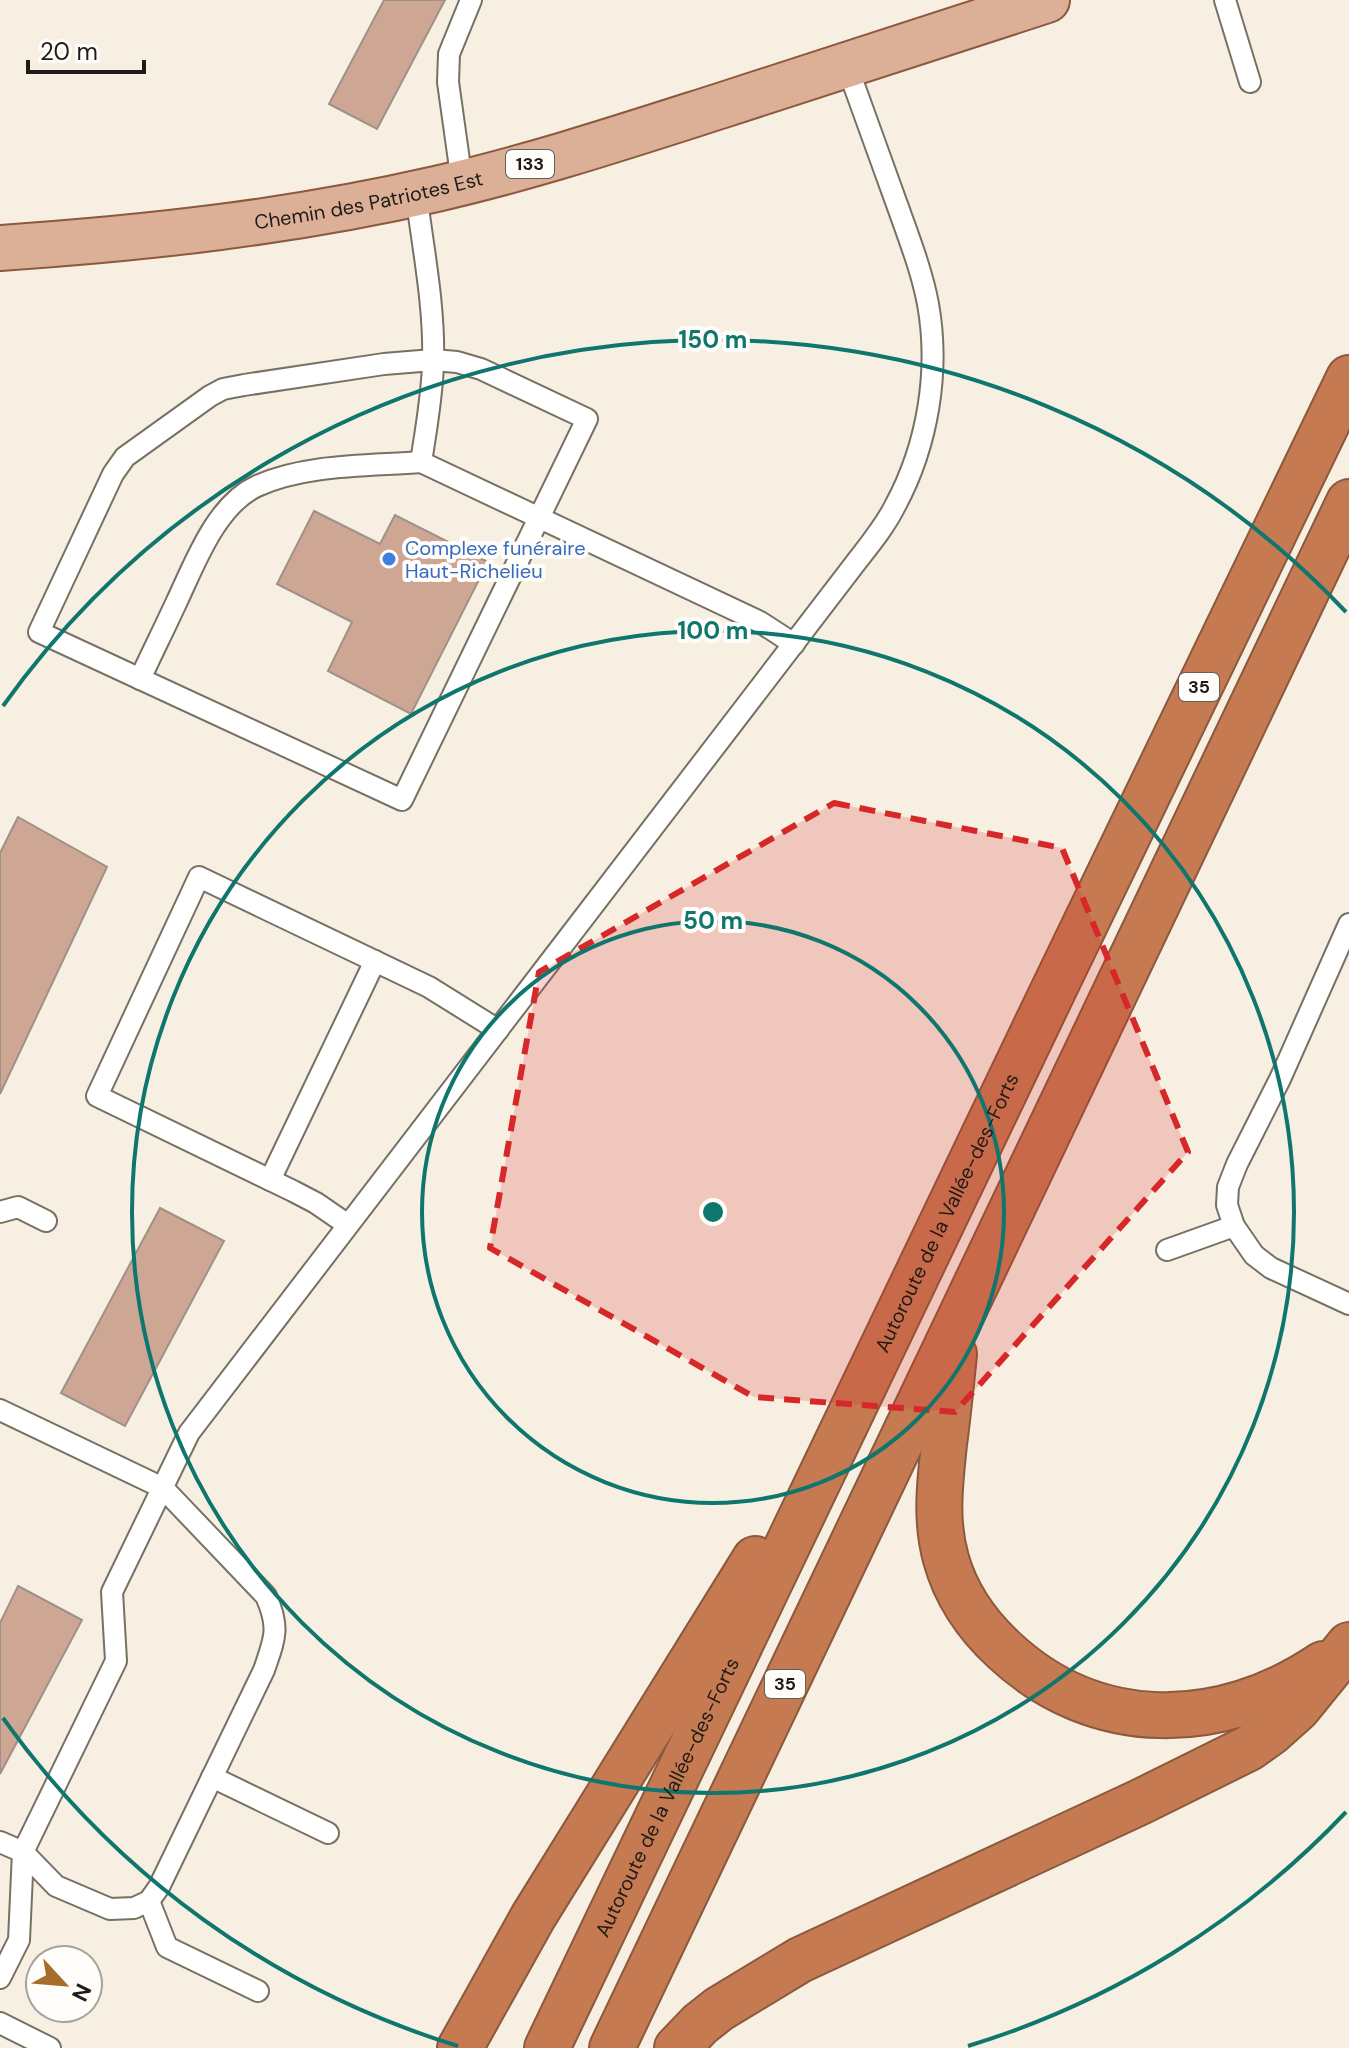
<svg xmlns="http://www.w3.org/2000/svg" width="1349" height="2048" font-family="'DM Sans',sans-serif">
<rect width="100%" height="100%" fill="#f7efe1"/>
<g fill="#cda794" stroke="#9f9088" stroke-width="2">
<path d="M384,0H445L377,129L329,104Z"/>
<path d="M314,511L380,544L395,515L488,562L411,714L328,671L352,622L277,584Z"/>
<path d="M18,817L107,867L0,1094V853Z"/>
<path d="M160,1208L224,1241L125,1426L61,1393Z"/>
<path d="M18,1586L82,1620L0,1774V1623Z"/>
</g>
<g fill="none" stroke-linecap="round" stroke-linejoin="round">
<defs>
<g id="service">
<path d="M1225,0L1250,82"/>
<path d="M462,182L448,82L449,54L471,0"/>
<path d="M416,193C423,249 435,307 433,364C432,397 426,430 421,462L760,622L794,644"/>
<path d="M433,360L457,362L481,369L587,419L402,800L39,632L113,474L125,457L210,396L223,389L244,385L384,364Z"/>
<path d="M140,679C152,653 165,627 177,601C195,563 216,505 257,486C305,464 368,466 421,462"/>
<path d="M1349,924L1280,1079L1237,1164L1228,1187L1227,1205L1234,1226L1254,1255L1271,1268L1349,1304"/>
<path d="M270,1180L375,961"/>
<path d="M0,1212L18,1207L46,1221"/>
<path d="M348,1225L316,1203L293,1191L97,1096L199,877L429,987L498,1030"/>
<path d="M1167,1250L1234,1226"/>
<path d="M0,1410L163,1488L266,1596C280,1628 275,1638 264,1670L159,1887L149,1901L134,1908L110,1909L56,1886L23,1852L0,1842"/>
<path d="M212,1777L328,1833"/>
<path d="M149,1901L167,1947L258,1991"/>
<path d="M0,1978L19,1940L23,1852L116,1661L112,1592L189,1433L857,561C871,543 885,526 895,506C928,445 940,371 928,304C922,272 910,241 899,210C882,162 864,114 847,66"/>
<path d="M0,2023L50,2048"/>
</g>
<g id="primary">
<path id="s1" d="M0,248C147,238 292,222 436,189C532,167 626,136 720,106C829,71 938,36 1047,0"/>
</g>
<g id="motorway">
<path d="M954,1354C951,1384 948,1414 944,1444C940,1483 935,1520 946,1559C956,1595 977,1625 1004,1650C1096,1736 1221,1733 1323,1664"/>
<path d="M460,2048L533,1917L755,1559"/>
<path id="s2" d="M547,2048L1050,997L1349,378"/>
<path d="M612,2048L1349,502"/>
<path d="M677,2048L700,2024L719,2009L800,1960L1140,1802L1249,1748L1270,1733L1298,1708L1349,1645"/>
</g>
</defs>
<use href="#service" stroke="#777164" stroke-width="24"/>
<use href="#primary" stroke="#8b593d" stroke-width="48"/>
<use href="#motorway" stroke="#8b593d" stroke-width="48"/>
<use href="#service" stroke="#fff" stroke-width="20"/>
<use href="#primary" stroke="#dcaf97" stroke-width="44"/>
<use href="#motorway" stroke="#c57a52" stroke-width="44"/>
</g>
<path fill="#d62828" fill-opacity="0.2" stroke="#d62828" stroke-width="6" stroke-dasharray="16 10" stroke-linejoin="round" d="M834,803L1062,848L1188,1152L955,1412L754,1397L490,1248L539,972Z"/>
<g fill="none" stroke="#0f766e" stroke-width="4">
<circle cx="713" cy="1212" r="291"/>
<circle cx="713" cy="1212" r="581"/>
<path d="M1346 1812A872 872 0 0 1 968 2046M458 2046A872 872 0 0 1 3 1718M3 706A872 872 0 0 1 1346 612"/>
</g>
<circle fill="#3f7fe0" stroke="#fffdfa" stroke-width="3" cx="389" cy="559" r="8"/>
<g text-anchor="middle" stroke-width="8" stroke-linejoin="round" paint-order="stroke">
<g fill="#fffdfa" stroke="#62605b" stroke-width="2">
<rect x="506" y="150" width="48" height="28" rx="6"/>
<rect x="1179" y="673" width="40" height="28" rx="6"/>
<rect x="765" y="1670" width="40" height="28" rx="6"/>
</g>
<g font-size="18" font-weight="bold" fill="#1f1c17">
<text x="530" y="170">133</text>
<text x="1199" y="693">35</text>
<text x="785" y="1690">35</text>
</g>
<g font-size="20" fill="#1f1c17" stroke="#fffdfa">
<text dy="7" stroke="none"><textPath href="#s1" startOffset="372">Chemin des Patriotes Est</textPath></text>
<text dy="7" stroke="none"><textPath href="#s2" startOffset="926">Autoroute de la Vallée-des-Forts</textPath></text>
<text dy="7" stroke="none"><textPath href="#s2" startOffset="278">Autoroute de la Vallée-des-Forts</textPath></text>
</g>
<g font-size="20" fill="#366cbe" stroke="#fffdfa" text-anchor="start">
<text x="405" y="555">Complexe funéraire<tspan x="405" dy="23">Haut-Richelieu</tspan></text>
</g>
</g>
<circle cx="713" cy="1212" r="12" fill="#0f766e" stroke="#fffdfa" stroke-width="4"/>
<g font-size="24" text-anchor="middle" font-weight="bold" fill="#0f766e" stroke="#fffdfa" stroke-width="8" stroke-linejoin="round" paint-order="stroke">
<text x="713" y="348">150 m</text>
<text x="713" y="639">100 m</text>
<text x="713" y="929">50 m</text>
</g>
<g transform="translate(64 1984) rotate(116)"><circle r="38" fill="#fffdfa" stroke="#a5a39f" stroke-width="2"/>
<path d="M0-6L14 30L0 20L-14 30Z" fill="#a66e2a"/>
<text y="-12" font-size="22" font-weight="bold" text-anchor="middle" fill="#1f1c17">N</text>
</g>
<path d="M28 60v12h116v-12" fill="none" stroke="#1f1c17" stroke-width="4"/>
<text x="40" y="60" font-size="24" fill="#1f1c17" stroke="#fffdfa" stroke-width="6" paint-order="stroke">20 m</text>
</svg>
